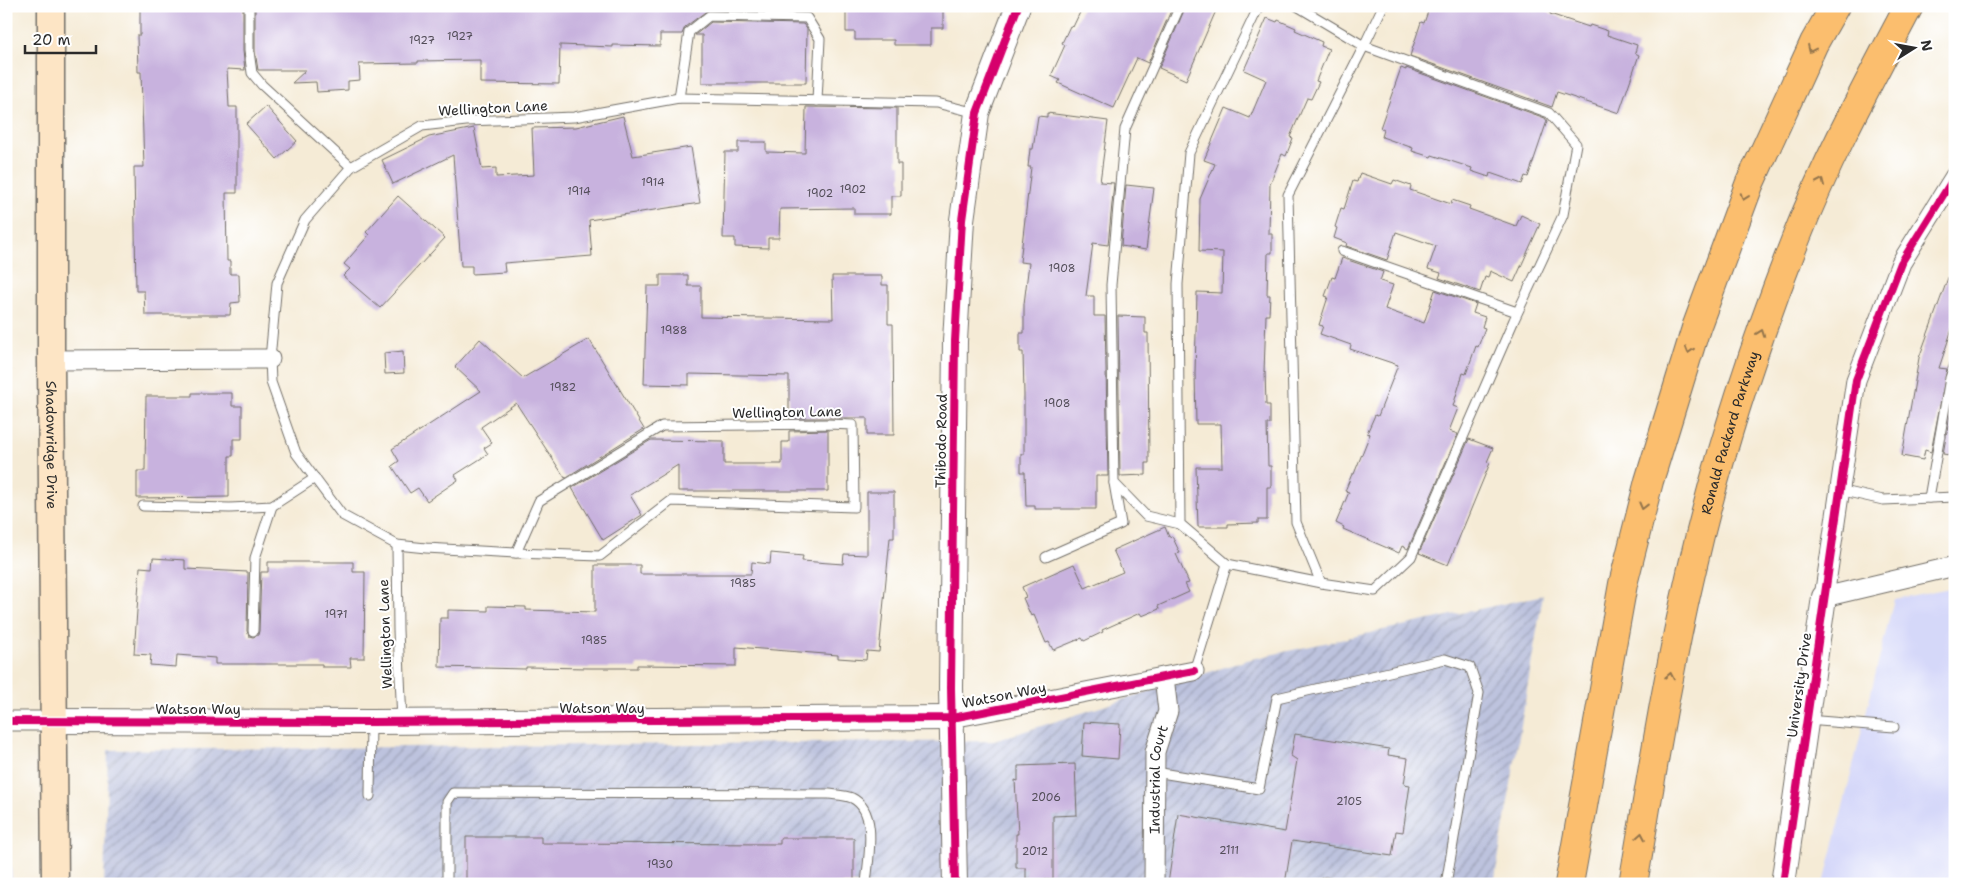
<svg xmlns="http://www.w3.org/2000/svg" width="1961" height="890" font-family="'Shantell Sans',sans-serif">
<defs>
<pattern id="industrial-furrows" width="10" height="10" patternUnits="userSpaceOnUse" patternTransform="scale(1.25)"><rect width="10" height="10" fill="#bdc3de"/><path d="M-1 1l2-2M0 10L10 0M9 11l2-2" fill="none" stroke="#9a9fb4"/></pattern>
</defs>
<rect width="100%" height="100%" fill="#fff"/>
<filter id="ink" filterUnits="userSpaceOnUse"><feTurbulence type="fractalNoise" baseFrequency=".02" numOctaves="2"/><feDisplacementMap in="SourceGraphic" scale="10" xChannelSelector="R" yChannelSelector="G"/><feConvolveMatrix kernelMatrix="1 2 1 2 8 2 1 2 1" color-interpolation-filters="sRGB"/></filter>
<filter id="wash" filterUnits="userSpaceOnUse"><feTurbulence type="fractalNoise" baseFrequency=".0096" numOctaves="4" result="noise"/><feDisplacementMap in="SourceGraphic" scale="20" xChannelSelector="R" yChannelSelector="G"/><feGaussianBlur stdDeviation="1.12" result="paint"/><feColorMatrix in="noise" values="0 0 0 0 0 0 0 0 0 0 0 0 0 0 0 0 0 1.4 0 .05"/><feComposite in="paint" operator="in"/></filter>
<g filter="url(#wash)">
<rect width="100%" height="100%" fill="#f5ebd6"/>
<g fill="#d5d8f9">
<path d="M1955,587V884H1824L1894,599Z"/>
<path d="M6,767L12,884H6Z"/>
</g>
<path fill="url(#industrial-furrows)" d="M1543,595L1494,884H104L108,750L994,741L1247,660Z"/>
<g id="blocks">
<g fill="#c8b2de">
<path d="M140,6H243V51L245,70L227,69L229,107H237V193H226L227,261H230V274H239L240,302L231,303L230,315H145L144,291H136L134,167H144L141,72H138L137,35H140Z"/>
<path d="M255,6H807V12L708,10L685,27L682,34H660V46L613,45V47L560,45L559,84L480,83V60L418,61V63L359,64L360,80L348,81V90L317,92L316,82L292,83L306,70H258L255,51Z"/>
<path d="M846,6H943V28H931V45H894V40H855V32H846Z"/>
<path d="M1083,6H1173L1148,63L1137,58L1114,108L1058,83L1060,80L1051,76L1065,45L1062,43L1070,26L1073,27Z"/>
<path d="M1186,6H1218L1186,80L1159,68Z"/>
<path d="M1430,6H1533L1550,12V14L1589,27L1590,25L1608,31L1607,35L1637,45L1635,53L1639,55L1619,113L1557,92L1552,107L1410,56L1421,22L1424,23Z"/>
<path d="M1267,18L1277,22L1278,20L1296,28L1295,30L1322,42L1321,46L1329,49L1316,81L1319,82L1311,99L1307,98L1290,137L1293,138L1286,156L1282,154L1270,184L1269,234H1272V253H1268L1267,295H1270L1269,315H1266L1264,372L1265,371L1266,405H1270V424H1267L1268,466H1271V487H1267V520H1258V523L1228,524V527H1198L1196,467H1222L1221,424H1196L1195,373L1197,292L1222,293L1223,252L1199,251L1200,199L1215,164L1204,160L1226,108L1250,118L1266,80L1244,70Z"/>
<path d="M711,22L803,24L807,29L806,83H702V35H695Z"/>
<path d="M1401,68L1406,70V68L1545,118L1547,121L1528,177L1525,176L1522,184L1490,173L1489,177L1471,171L1472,168L1432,155L1431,157L1412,151L1413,148L1382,137L1384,130L1380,128Z"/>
<path d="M266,106L297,141L277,159L246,124Z"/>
<path d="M806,107L897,108V164H901V196H891V214H854V208L780,209L779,238H768V248L735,247V238H723L725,152H738V142H766V152L805,153Z"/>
<path d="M1047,113L1108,121L1100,182L1114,183L1108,245L1093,243L1086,296H1094V316H1105L1108,476H1096V509H1035V506H1026L1025,472H1021V454H1024V395L1023,352H1020V333H1024V304L1029,263L1020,262L1031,167H1028L1030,149H1033L1038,116L1047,117Z"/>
<path d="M623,116L633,156L691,147L700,203L589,220L592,256L504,263L505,272L472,274V266H461L453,155L393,184L382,160L429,137L474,128L482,169L496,168V177L534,175L532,128L576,127Z"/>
<path d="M1360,173L1392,184L1394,180L1411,186L1410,190L1451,204L1452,200L1470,206L1469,209L1516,226L1521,215L1540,224L1514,282L1490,271L1488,278L1485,277L1480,292L1439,278L1441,273L1428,269L1436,246L1396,232L1387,260L1346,246L1347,243L1334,238L1337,228L1335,227L1341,208L1344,209L1353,181L1357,182Z"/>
<path d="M1126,185L1154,188L1146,250L1121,246Z"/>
<path d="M398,196L445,238L380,308L343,276L350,269L344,264L369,235L366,232Z"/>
<path d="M1342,258L1383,272L1380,281L1393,285L1385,309L1424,323L1435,290L1476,304L1473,313L1485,317L1482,327L1485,328L1478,347L1476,346L1466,374L1463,373L1453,406L1458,408L1449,431L1458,434L1408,549L1402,546L1399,553L1343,529L1344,527L1336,523L1349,492L1345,491L1352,474H1354L1370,434L1367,433L1375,415L1378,416L1398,365L1350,349L1351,345L1320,334L1323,326L1319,325L1328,297L1325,296L1332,277L1335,278Z"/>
<path d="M1953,264H1955V320L1939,368L1947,369L1931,452L1925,450L1923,460L1902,456L1919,358Z"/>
<path d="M660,275H688V286H701V317L833,319L832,276H882V285H888V324H893L894,435H867V418H789V376L689,374V385L644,384L647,286H660Z"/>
<path d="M1118,316L1145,317V333H1148L1149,463H1146V475L1120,476Z"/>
<path d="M480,339L523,378L589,339L644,429L565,478L516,403L481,427L492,443L484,448L488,454L455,475L458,480L427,501L418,488L410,493L392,466L399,461L392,449L481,391L455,367Z"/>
<path d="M403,351L404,373L385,374L384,353Z"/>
<path d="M1955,387V456L1943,454Z"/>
<path d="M192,393H232V406H242V439H233V456H229V497L137,498V471H145L146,396H192Z"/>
<path d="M828,430V491H678V465L630,495L642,515L603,540L572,488L651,440L724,441V464H782V442H789V431Z"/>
<path d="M1469,439L1493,448L1487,462L1490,463L1448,565L1419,553Z"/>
<path d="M867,492H894V538H890L879,652L867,651L866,660L838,658V655L736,647V666L637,665V668H590L526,667V669L439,667L440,618H448V610L488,611V606L526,607V610L595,612V565H640V574H751L752,562L770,564L771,553L803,556L802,561L843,564L844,554L867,555Z"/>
<path d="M1165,527L1169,537L1172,536L1180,553L1176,554L1189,583L1185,584L1189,592L1158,606L1159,609L1142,616L1140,613L1102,630L1103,632L1084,641L1082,638L1053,650L1049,642L1046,643L1034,615L1031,616L1023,598L1026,597L1022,587L1074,564L1085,588L1123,572L1113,550Z"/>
<path d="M153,558L185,560V569L248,572L247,631L249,636L253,637L258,635L259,631L261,572H268V562H353V572H365L364,658H350L351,667H322V664H215V658L177,655L176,667L150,665L151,655L134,654L140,567L152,568Z"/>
<path d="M1084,722L1120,724L1118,759L1082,756Z"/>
<path d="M1295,734L1389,749L1388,755L1408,758L1404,784L1410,785L1403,832L1396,831L1392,856L1292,841L1285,884H1168L1178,814L1285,832L1297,760L1291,756Z"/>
<path d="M1075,764L1077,815L1053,816V879L1026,880V868H1016V834H1018L1015,780L1018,781V766Z"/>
<path d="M466,837H541V843L780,844V838H854V884H466Z"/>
</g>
</g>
</g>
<g filter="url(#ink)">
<use href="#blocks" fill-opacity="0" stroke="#726e67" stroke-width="1"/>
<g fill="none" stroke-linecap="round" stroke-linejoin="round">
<defs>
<g id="service">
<path d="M249,6V51L252,73L262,85L351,167"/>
<path d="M1180,6L1125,129L1111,285L1114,483L1146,516L1180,524"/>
<path d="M1259,6L1189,153L1178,284L1180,524L1227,564L1321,583"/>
<path d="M1297,6L1364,46L1383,6"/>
<path d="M1364,46L1549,113L1576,144L1563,215L1514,320L1411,557L1375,591L1321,583L1296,522L1288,195Z"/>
<path d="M679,98L689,32L709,16L807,18L820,39L817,101"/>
<path d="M1342,251L1517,312"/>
<path d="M828,424L853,425L854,507L671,501L600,556L516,553L539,501L662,426Z"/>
<path d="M1839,490L1883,500L1955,497"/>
<path d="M1929,498L1950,378L1955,364"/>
<path d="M143,506L230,508L272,506L315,478"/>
<path d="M397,545L398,630L402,722"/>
<path d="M516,553L426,548L397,545L342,515L296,453L271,382L270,359L277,283L305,220L351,167L422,126L466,121L574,117L679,98L936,103L977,113"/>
<path d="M1046,557L1121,524L1114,483"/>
<path d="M253,631L255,558L272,506"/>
<path d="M1194,671L1227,564"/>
<path d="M1807,720L1894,727"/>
<path d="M1155,772L1259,789L1277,698L1445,659L1470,667L1479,693L1446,884"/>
<path d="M370,796L371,722"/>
<path d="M447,884V802L453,793L829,794C836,795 845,795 852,798C879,811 868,859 866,884"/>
<path d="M1324,884L1325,882L1337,884"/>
</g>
<g id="minor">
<path d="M1955,176L1901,263L1856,380L1824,597L1955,566"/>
<path d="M51,360L270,359"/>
<path d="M952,718L1194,671"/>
<path d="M6,721H53"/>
<path id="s1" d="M1154,884L1155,752L1168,711L1164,677"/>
</g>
<g id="tertiary">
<path d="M53,721L371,722L952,718"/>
<path d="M955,884L951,688L955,341L962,220L977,113L1018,6"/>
<path d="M1783,884L1824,597"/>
</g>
<g id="secondary">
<path id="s2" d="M51,6V360L55,884"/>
</g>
<g id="motorway">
<path d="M1569,884L1623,584L1649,481L1696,328L1749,185L1814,43L1835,6"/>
<path id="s3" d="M1633,884C1651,780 1667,676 1691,573C1717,458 1754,345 1797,236C1828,157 1869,82 1909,6"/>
</g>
</defs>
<use href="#service" stroke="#726e67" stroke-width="11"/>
<use href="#minor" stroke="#726e67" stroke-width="21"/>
<use href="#tertiary" stroke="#726e67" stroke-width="26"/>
<use href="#secondary" stroke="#726e67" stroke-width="29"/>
<use href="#motorway" stroke="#726e67" stroke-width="30"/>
<use href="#service" stroke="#fff" stroke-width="9"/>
<use href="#minor" stroke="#fff" stroke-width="19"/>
<use href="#tertiary" stroke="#fff" stroke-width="24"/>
<use href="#secondary" stroke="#fde5c5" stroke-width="26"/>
<use href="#motorway" stroke="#fbbe6e" stroke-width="28"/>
<defs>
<g id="cycleway">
<path d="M6,721L371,722L952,718L1194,671"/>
<path d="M955,884L951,688L955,341L962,220L977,113L1018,6"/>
<path d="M1783,884L1856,380L1901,263L1955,176"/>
</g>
</defs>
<use href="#cycleway" stroke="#fff" stroke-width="11"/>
<use href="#cycleway" stroke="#d6006c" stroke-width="8"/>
</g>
<defs><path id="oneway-chevron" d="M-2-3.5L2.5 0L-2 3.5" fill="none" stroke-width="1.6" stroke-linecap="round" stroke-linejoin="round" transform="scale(1.25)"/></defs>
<g stroke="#93744c">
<use href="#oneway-chevron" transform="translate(1811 49) rotate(115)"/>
<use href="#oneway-chevron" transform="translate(1821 182) rotate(-66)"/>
<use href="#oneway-chevron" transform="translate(1744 197) rotate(110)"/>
<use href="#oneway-chevron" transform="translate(1761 333) rotate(-70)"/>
<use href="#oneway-chevron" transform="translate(1689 350) rotate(107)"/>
<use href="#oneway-chevron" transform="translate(1643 506) rotate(104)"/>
<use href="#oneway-chevron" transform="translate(1670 676) rotate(-79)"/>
<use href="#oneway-chevron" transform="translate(1641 836) rotate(-80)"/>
</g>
</g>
<g text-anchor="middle" stroke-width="4" stroke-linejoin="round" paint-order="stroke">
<g font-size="11" fill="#524d58">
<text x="460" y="40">1927</text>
<text x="422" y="44">1927</text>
<text x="653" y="186">1914</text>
<text x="853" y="193">1902</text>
<text x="579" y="195">1914</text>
<text x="820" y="197">1902</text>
<text x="1062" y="272">1908</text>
<text x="674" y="334">1988</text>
<text x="563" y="391">1982</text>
<text x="1057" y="407">1908</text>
<text x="743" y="587">1985</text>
<text x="336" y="618">1971</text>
<text x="594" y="644">1985</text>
<text x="1046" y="801">2006</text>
<text x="1349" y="805">2105</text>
<text x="1229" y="854">2111</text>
<text x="1035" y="855">2012</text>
<text x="660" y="868">1930</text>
</g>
<g font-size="14" fill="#2b2b2b" stroke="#fff">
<text transform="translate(493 108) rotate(-3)" y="5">Wellington Lane</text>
<text transform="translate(787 412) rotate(-1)" y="5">Wellington Lane</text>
<text dy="5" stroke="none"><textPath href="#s3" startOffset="462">Ronald Packard Parkway</textPath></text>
<text transform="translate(941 441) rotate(-89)" y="5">Thibodo Road</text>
<text dy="5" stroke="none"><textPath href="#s2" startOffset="439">Shadowridge Drive</textPath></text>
<text transform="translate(385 634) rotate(-92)" y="5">Wellington Lane</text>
<text transform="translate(1799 685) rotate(-82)" y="5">University Drive</text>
<text transform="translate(1004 695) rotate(-11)" y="5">Watson Way</text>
<text x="602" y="713">Watson Way</text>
<text x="198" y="714">Watson Way</text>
<text dy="5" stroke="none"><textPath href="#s1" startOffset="105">Industrial Court</textPath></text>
</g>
</g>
<rect width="1961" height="890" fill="none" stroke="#fff" stroke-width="25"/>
<g transform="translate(1914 48) rotate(79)" stroke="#ffffff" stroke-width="4" paint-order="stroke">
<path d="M0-4L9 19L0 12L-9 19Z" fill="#2b2b2b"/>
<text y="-8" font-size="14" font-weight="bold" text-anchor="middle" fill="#2b2b2b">N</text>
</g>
<path d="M25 45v8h71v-8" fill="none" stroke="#2b2b2b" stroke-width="2.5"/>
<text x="32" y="45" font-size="15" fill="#2b2b2b" stroke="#ffffff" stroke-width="4" paint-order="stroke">20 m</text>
</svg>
